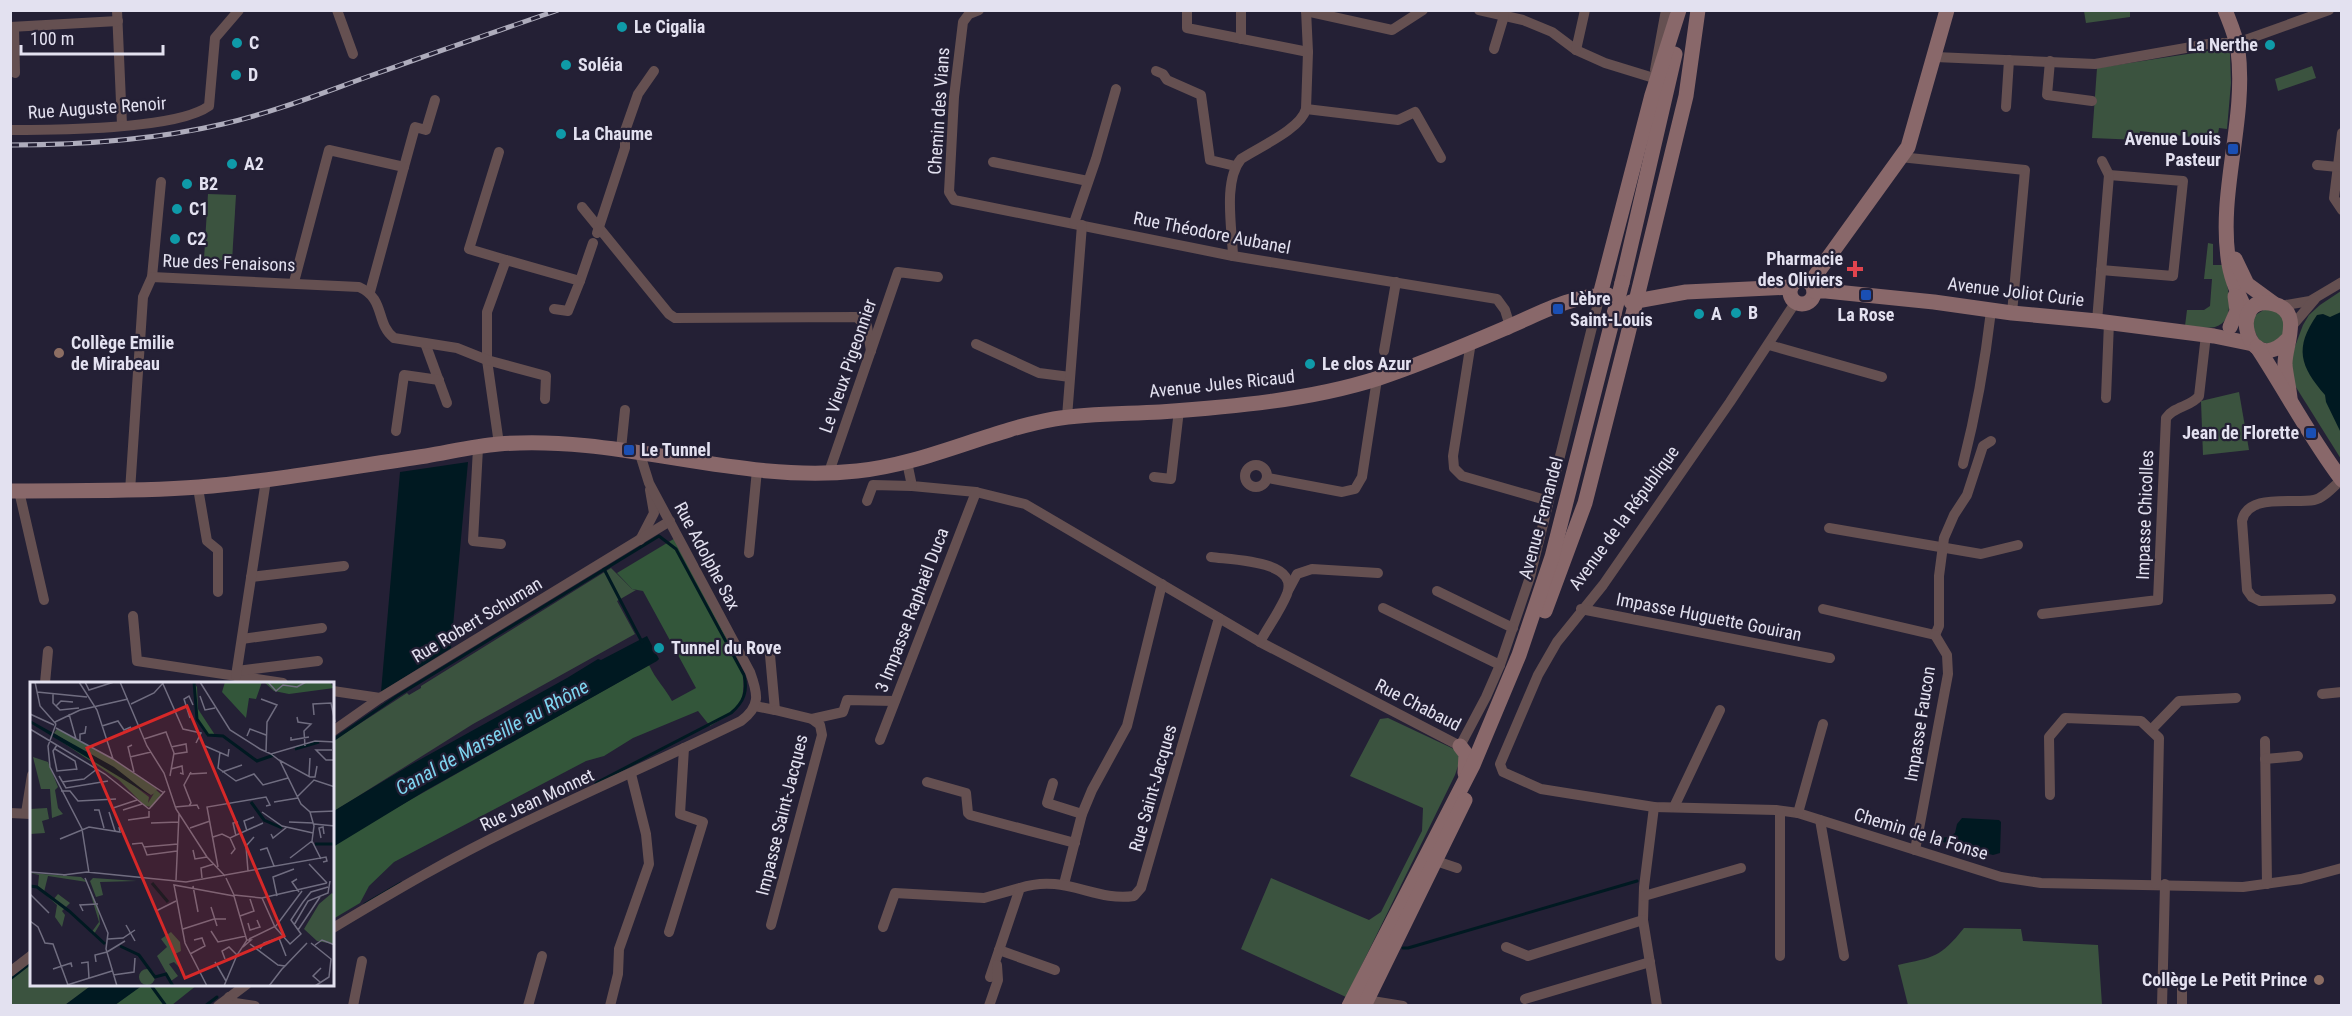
<svg xmlns="http://www.w3.org/2000/svg" width="2352" height="1016" font-family="'Roboto Condensed',sans-serif">
<rect width="100%" height="100%" fill="#242035"/>
<g fill="#3b533f">
<path d="M2084,11H2130V17L2086,23Z"/>
<path d="M2220,49L2230,52L2231,83L2227,129L2219,128L2217,140L2140,131L2139,140L2092,138L2097,68Z"/>
<path d="M2312,66L2316,78L2278,91L2275,79Z"/>
<path d="M208,194L236,195L232,261L204,259Z"/>
<path d="M2208,243L2213,244V265H2223C2226,282 2239,320 2215,327C2206,329 2194,326 2185,326L2187,310H2204L2210,306L2212,279H2204Z"/>
<path d="M2341,291V459L2294,384L2291,357L2303,325L2309,315L2320,305Z"/>
<path d="M2267,308L2283,315L2285,333L2271,344L2260,342L2250,322L2252,317Z"/>
<path d="M2239,392L2249,450L2203,455L2201,401Z"/>
<path d="M611,568L632,589L636,590L617,601L635,634L473,724L333,812V741L407,693L409,695L421,688V686Z"/>
<path d="M1388,718L1456,750L1460,760L1455,775L1346,997L1241,949L1271,878L1369,920L1381,912L1422,831L1423,808L1350,776L1380,719Z"/>
<path d="M1964,928L2021,929L2023,941L2098,945L2102,1005H1908L1898,965C1934,957 1940,958 1964,928Z"/>
<path d="M31,963L32,984L93,985L65,1005L11,1006V979Z"/>
</g>
<g fill="#33563a">
<path d="M677,537L743,672C745,709 739,708 710,726L698,711L633,738L604,756L586,761L394,862L369,886L360,903L333,919V847L350,834L649,665C656,680 665,688 672,701L696,688L643,591L632,589L617,573Z"/>
<path d="M143,984H197V985L172,1005H115Z"/>
</g>
<g fill="#001921">
<path d="M2341,312H2342L2341,433L2326,402L2325,395C2300,366 2294,348 2317,315L2323,314L2330,317Z"/>
<path d="M468,462L451,648L381,692L400,472Z"/>
<path d="M647,636L659,659L657,661L425,791L333,847V812L337,809L412,764L567,678L598,659L601,660Z"/>
<path d="M1962,818L1999,820L2001,822L2000,853L1993,855L1939,841V838L1948,837L1955,833L1957,824Z"/>
<path d="M93,984H143V985L115,1005H65Z"/>
</g>
<g fill="none" stroke-linecap="round" stroke-linejoin="round">
<g stroke="#001921" stroke-width="3">
<path d="M604,569L642,642"/>
<path d="M333,740L397,696L659,536L676,549L744,675C748,691 744,702 731,713L596,783"/>
<path d="M365,904L401,883"/>
<path d="M1403,948H1408L1637,881"/>
<path d="M10,979L32,962"/>
<path d="M150,984L166,1006"/>
<path d="M235,986L236,984"/>
<path d="M205,1006L217,997"/>
</g>
<g stroke="#655051" stroke-width="10">
<path d="M117,10L122,125"/>
<path d="M337,10L353,54"/>
<path d="M979,10L969,14L963,22L954,97L949,192L954,200L1233,256L1497,299L1505,310L1510,326"/>
<path d="M1187,10V28L1308,52"/>
<path d="M1241,10V39"/>
<path d="M1479,10L1523,20L1552,32L1576,50L1605,63L1657,79"/>
<path d="M1306,11L1392,30L1423,10"/>
<path d="M10,27L118,21"/>
<path d="M14,27L15,73"/>
<path d="M1494,49L1504,16"/>
<path d="M1576,50L1585,10"/>
<path d="M1935,57L2095,64L2214,43H2237L2329,10"/>
<path d="M2050,61L2047,95L2092,101"/>
<path d="M1655,70L1666,10"/>
<path d="M1156,71L1163,74L1167,80L1201,95L1210,160L1235,166"/>
<path d="M2006,107L2009,60"/>
<path d="M1306,109L1398,120L1415,112L1441,158"/>
<path d="M10,130C54,130 176,130 209,106L215,38L239,10"/>
<path d="M2342,133L2334,198L2342,210"/>
<path d="M499,152L469,249L506,260"/>
<path d="M1900,157L2025,170L2012,313"/>
<path d="M2102,161L2109,175"/>
<path d="M993,162L1088,181"/>
<path d="M2317,165L2338,167"/>
<path d="M404,167L415,127L426,130L435,100"/>
<path d="M582,207L669,314L675,318L856,317L867,326L871,351"/>
<path d="M1074,223L1096,159L1116,89"/>
<path d="M597,233L625,148V131L638,94L654,71"/>
<path d="M1233,256C1232,228 1223,181 1241,159C1259,147 1301,129 1306,109L1308,52L1306,10"/>
<path d="M2101,270L2173,276L2183,181L2109,175"/>
<path d="M152,277L161,182"/>
<path d="M580,281L593,243"/>
<path d="M294,282L329,150L404,167L370,292"/>
<path d="M1795,303L1730,402L1603,585L1557,642L1538,675L1500,764L1503,772L1541,789L1654,807L1776,810L1798,813L2001,877L2041,883L2243,887L2301,879L2342,868"/>
<path d="M2280,306L2310,301L2342,282"/>
<path d="M2097,321L2109,175"/>
<path d="M2292,326L2315,299"/>
<path d="M1471,342L1453,456L1454,468L1462,476L1549,501"/>
<path d="M425,343L447,403"/>
<path d="M976,344L1039,373L1070,377"/>
<path d="M1769,345L1882,377"/>
<path d="M1384,351L1396,282"/>
<path d="M2106,398L2109,322"/>
<path d="M1067,417L1082,225"/>
<path d="M396,431L404,375L439,380"/>
<path d="M499,444L487,360V312L506,260L580,281L568,311L554,309"/>
<path d="M478,448L473,541L501,544"/>
<path d="M621,449L625,410"/>
<path d="M907,462L912,486L976,492L1025,504L1260,642L1460,746L1486,697L1500,665L1530,577L1600,295"/>
<path d="M1963,464C1976,413 1985,363 1991,311"/>
<circle cx="1256" cy="476" r="11"/>
<path d="M829,472L898,272L938,277"/>
<path d="M1154,477L1171,479L1179,410"/>
<path d="M1268,478L1342,492L1355,489L1362,477L1377,379"/>
<path d="M198,488L207,541L218,550V592"/>
<path d="M19,491L44,600"/>
<path d="M130,491L143,297L152,277L359,287C386,299 375,323 394,338L457,348L487,360L546,376L545,399"/>
<path d="M867,501L873,485L912,486"/>
<path d="M1829,528L1981,554L2018,545"/>
<path d="M640,540L654,513L650,490"/>
<path d="M749,553L757,470"/>
<path d="M1211,557C1231,560 1300,560 1287,594C1280,611 1268,627 1260,642"/>
<path d="M251,577L344,566"/>
<path d="M1289,589L1297,574L1312,569L1378,573"/>
<path d="M1437,591L1513,628"/>
<path d="M2331,599L2260,601L2252,597L2247,590L2242,521C2247,493 2292,504 2314,500C2324,498 2334,486 2341,480"/>
<path d="M1383,608L1500,665"/>
<path d="M1581,609L1830,658"/>
<path d="M1823,609L1935,635"/>
<path d="M2042,614L2158,600L2166,418C2174,406 2191,407 2199,396L2206,335"/>
<path d="M133,616L137,661L283,683"/>
<path d="M1935,635L1939,626V576L1944,538L1954,515L1967,495L1983,446L1991,441"/>
<path d="M242,639L322,628"/>
<path d="M237,671L318,661"/>
<path d="M236,676L266,480"/>
<path d="M45,683L48,651"/>
<path d="M333,691L380,698"/>
<path d="M2322,694L2342,692"/>
<path d="M755,706L775,710L770,655"/>
<path d="M812,719L843,712L847,700L894,701"/>
<path d="M2151,730L2179,701L2236,698"/>
<path d="M333,731L380,698L670,521"/>
<path d="M880,740L976,492"/>
<path d="M2265,741L2267,884"/>
<path d="M2265,759L2298,756"/>
<path d="M927,782L966,793L968,813L970,815L1075,843"/>
<path d="M1053,783L1047,803L1082,814"/>
<path d="M2050,795L2049,737L2065,718L2141,721L2159,738L2156,884"/>
<path d="M1654,807L1644,887L1643,920L1657,1006"/>
<path d="M1674,807L1720,710"/>
<path d="M1780,811V956"/>
<path d="M10,813L31,814"/>
<path d="M26,813L32,775"/>
<path d="M1798,813L1823,724"/>
<path d="M1820,820L1844,956"/>
<path d="M1915,850L1948,674L1947,655L1935,635"/>
<path d="M1436,861L1457,868"/>
<path d="M1064,884L1082,814L1092,790L1127,726L1162,584"/>
<path d="M1644,896L1741,868"/>
<path d="M771,925L822,735L820,725L812,719L775,710"/>
<path d="M883,927L895,893L984,898L1020,888"/>
<path d="M333,928C393,892 454,856 517,826C591,790 667,757 741,721C761,706 758,694 750,672L649,483L639,451"/>
<path d="M669,932L703,822L680,814L684,748"/>
<path d="M1506,947L1528,956L1643,920"/>
<path d="M999,950L1055,970"/>
<path d="M10,972L32,955"/>
<path d="M990,977L1020,888C1065,873 1094,902 1134,896L1141,888L1219,618"/>
<path d="M229,997L235,1003L255,1006"/>
<path d="M1525,999L1650,962"/>
<path d="M1366,1000L1403,1006"/>
<path d="M218,1006L247,984"/>
<path d="M353,1006L362,961"/>
<path d="M528,1006L542,956"/>
<path d="M610,1006L618,974L619,949L649,864L646,834L631,774"/>
<path d="M989,1006L998,980L997,965"/>
<path d="M2162,1006L2165,884"/>
<path d="M2182,1006V979"/>
</g>
<g stroke="#89686a" stroke-width="15">
<path d="M2225,10C2230,23 2236,36 2238,50C2247,121 2217,193 2229,264C2232,282 2240,298 2248,315"/>
<path d="M2235,259L2247,284L2273,303"/>
<circle cx="1802" cy="292" r="12"/>
<path d="M1622,283L1675,54"/>
<path d="M1810,283L1908,147L1947,10"/>
<path d="M1814,291H1826L1934,302L2012,313L2097,321L2214,336L2253,344"/>
<path d="M1600,295L1652,95L1679,10"/>
<path d="M1631,302L1686,292L1791,287"/>
<path d="M2230,327L2237,311L2235,296"/>
<path d="M2288,339C2247,382 2226,291 2274,304C2304,312 2284,346 2285,365C2286,376 2289,387 2290,398"/>
<path d="M2257,347C2286,391 2310,438 2342,480"/>
<path d="M10,491C73,490 136,492 199,487C275,481 350,467 426,456C450,452 474,446 499,444C619,434 737,484 857,471C925,464 987,431 1054,419C1089,413 1125,414 1160,412C1231,407 1311,400 1379,378C1422,364 1466,345 1508,327C1543,312 1569,296 1608,295"/>
<path d="M1545,611L1585,503L1627,338L1686,96L1698,10"/>
<path d="M1460,746L1466,754L1465,773"/>
<path d="M1349,1006L1473,765L1519,655L1552,557L1614,314"/>
<path d="M1364,1006L1465,800"/>
</g>
<defs>
<path id="rail" d="M10,145C81,145 154,140 223,124C276,112 327,91 378,73C438,51 498,31 558,10"/>
</defs>
<use href="#rail" stroke="#aeacbc" stroke-width="5"/>
<use href="#rail" stroke="#242035" stroke-width="3" stroke-dasharray="9" stroke-linecap="butt"/>
<path stroke="#89686a" stroke-width="15" d="M1614,314L1622,283"/>
</g>
<g fill="#0f9aa8" stroke="#242035" stroke-width="2">
<circle cx="622" cy="27" r="6"/>
<circle cx="237" cy="43" r="6"/>
<circle cx="2270" cy="45" r="6"/>
<circle cx="566" cy="65" r="6"/>
<circle cx="236" cy="75" r="6"/>
<circle cx="561" cy="134" r="6"/>
<circle cx="232" cy="164" r="6"/>
<circle cx="187" cy="184" r="6"/>
<circle cx="177" cy="209" r="6"/>
<circle cx="175" cy="239" r="6"/>
<circle cx="1736" cy="313" r="6"/>
<circle cx="1699" cy="314" r="6"/>
<circle cx="1310" cy="364" r="6"/>
<circle cx="659" cy="648" r="6"/>
</g>
<g fill="#1a4fb4" stroke="#242035" stroke-width="2">
<rect x="2227" y="143" width="12" height="12" rx="3"/>
<rect x="1860" y="289" width="12" height="12" rx="3"/>
<rect x="1552" y="303" width="12" height="12" rx="3"/>
<rect x="2305" y="427" width="12" height="12" rx="3"/>
<rect x="623" y="444" width="12" height="12" rx="3"/>
</g>
<path fill="#e0444e" stroke="#242035" stroke-width="2" d="M1852 260h6v6h6v6h-6v6h-6v-6h-6v-6h6z"/>
<g fill="#8d6e63" stroke="#242035" stroke-width="2">
<circle cx="59" cy="353" r="6"/>
<circle cx="2319" cy="980" r="6"/>
</g>
<g text-anchor="middle" stroke-width="4.5" stroke-linejoin="round" paint-order="stroke">
<g font-size="18" font-weight="bold" fill="#e3e1f0" stroke="#242035" text-anchor="start">
<text x="634" y="33">Le Cigalia</text>
<text x="249" y="49">C</text>
<text x="2258" y="51" text-anchor="end">La Nerthe</text>
<text x="578" y="71">Soléia</text>
<text x="248" y="81">D</text>
<text x="573" y="140">La Chaume</text>
<text x="2221" y="145" text-anchor="end">Avenue Louis<tspan x="2221" dy="21">Pasteur</tspan></text>
<text x="244" y="170">A2</text>
<text x="199" y="190">B2</text>
<text x="189" y="215">C1</text>
<text x="187" y="245">C2</text>
<text x="1843" y="265" text-anchor="end">Pharmacie<tspan x="1843" dy="21">des Oliviers</tspan></text>
<text x="1570" y="305">Lèbre<tspan x="1570" dy="21">Saint-Louis</tspan></text>
<text x="1748" y="319">B</text>
<text x="1711" y="320">A</text>
<text x="1866" y="321" text-anchor="middle">La Rose</text>
<text x="71" y="349">Collège Emilie<tspan x="71" dy="21">de Mirabeau</tspan></text>
<text x="1322" y="370">Le clos Azur</text>
<text x="2299" y="439" text-anchor="end">Jean de Florette</text>
<text x="641" y="456">Le Tunnel</text>
<text x="671" y="654">Tunnel du Rove</text>
<text x="2307" y="986" text-anchor="end">Collège Le Petit Prince</text>
</g>
<g font-size="18" fill="#e3e1f0" stroke="#242035">
<text transform="translate(97 108) rotate(-4)" y="6">Rue Auguste Renoir</text>
<text transform="translate(939 111) rotate(-86)" y="6">Chemin des Vians</text>
<text transform="translate(1212 233) rotate(11)" y="6">Rue Théodore Aubanel</text>
<text transform="translate(229 263) rotate(2)" y="6">Rue des Fenaisons</text>
<text transform="translate(2016 292) rotate(7)" y="6">Avenue Joliot Curie</text>
<text transform="translate(848 366) rotate(-71)" y="6">Le Vieux Pigeonnier</text>
<text transform="translate(1222 384) rotate(-6)" y="6">Avenue Jules Ricaud</text>
<text transform="translate(2145 515) rotate(-88)" y="6">Impasse Chicolles</text>
<text transform="translate(1541 518) rotate(-75)" y="6">Avenue Fernandel</text>
<text transform="translate(1624 518) rotate(-54)" y="6">Avenue de la République</text>
<text transform="translate(707 556) rotate(62)" y="6">Rue Adolphe Sax</text>
<text transform="translate(912 610) rotate(-69)" y="6">3 Impasse Raphaël Duca</text>
<text transform="translate(1709 617) rotate(11)" y="6">Impasse Huguette Gouiran</text>
<text transform="translate(477 620) rotate(-31)" y="6">Rue Robert Schuman</text>
<text transform="translate(1418 705) rotate(27)" y="6">Rue Chabaud</text>
<text transform="translate(1920 724) rotate(-81)" y="6">Impasse Faucon</text>
<text transform="translate(1153 788) rotate(-74)" y="6">Rue Saint-Jacques</text>
<text transform="translate(537 800) rotate(-25)" y="6">Rue Jean Monnet</text>
<text transform="translate(782 815) rotate(-76)" y="6">Impasse Saint-Jacques</text>
<text transform="translate(1921 834) rotate(17)" y="6">Chemin de la Fonse</text>
</g>
<g font-size="20" font-style="italic" fill="#7ed5f0" stroke="#242035">
<text transform="translate(492 737) rotate(-29)" y="7">Canal de Marseille au Rhône</text>
</g>
</g>
<g transform="translate(30 682)">
<rect width="304" height="304" fill="#242035"/>
<path d="M27,47L83,77L127,107L125,111L121,113L24,51ZM3,75L18,80L28,105L25,108L28,126L33,132L22,136L20,107H11ZM17,126L19,137L12,139L15,151L0,152V127ZM0,191L51,195L56,199L68,225L70,242L64,252L61,251L69,240L57,200L18,194L14,210L23,218L28,212L40,221L32,229L35,233L32,245L25,235L27,223L7,205L0,204H8L9,193ZM63,196L107,199L70,200L73,213L66,215L60,199ZM302,211L305,214L304,262L287,259L274,247L289,222ZM141,250L150,260L151,269L145,272L154,290L144,280L139,282L148,294L141,299L127,274L137,265L131,257ZM109 295a8 8 0 1 1 16 0a8 8 0 1 1-16 0Z" fill="#3b533f"/>
<path d="M163,0L167,5L168,27L185,53L177,54L167,39ZM195,0H232L226,17L219,16L216,36L192,10ZM234,0H300L304,6L259,12L244,9ZM23,54L90,93L119,115L118,121L126,108L132,113L122,125L115,124L89,98Z" fill="#33563a"/>
<path d="M0,38L84,85L121,114L0,41Z" fill="#001921"/>
<path fill="none" stroke="#001921" stroke-width="3" d="M164,0L167,37L178,53L193,54L227,79L244,73M265,67L289,60M221,120L234,138L252,146M285,162H305M122,201L138,220M0,204L7,205L39,229L75,262M90,264L109,273L125,295L136,292L143,304"/>
<path fill="none" stroke="#706d80" stroke-width="1.5" d="M5,0L10,24L26,42M49,0L67,28L83,77M55,0L59,8L84,0M90,0L117,64L134,91L146,127L177,175L195,194M170,0L200,48L230,67L241,72L285,59L305,60M238,0L246,9L253,3L267,5L276,0M133,2L153,47L171,51L166,61M7,10L57,15M23,12V21L30,28L49,26M170,14L175,28L185,26M231,17L247,23L237,40L236,70M101,22L124,11L134,0M26,24L31,19L43,20M0,32L24,43M39,32L46,57M284,33L283,22L301,21L305,40M267,35L268,40L281,42L274,49L275,64M160,36L154,17L159,14L163,23M25,40L50,28L98,17M26,42L18,64L20,85L52,147L59,191M72,44L88,39L94,48L101,45M26,46L83,77L134,111M0,47L75,92L119,127M217,54L220,47L236,53M261,55V58L279,55M114,57L136,50L144,71L140,94M50,59V52L55,51L56,44M27,63L23,69L27,89L47,87M102,63L98,65L104,90M175,64L198,74L199,67M141,65L156,62L157,70L144,72M25,67L45,79L47,88M302,68H286L296,78H305M190,70L188,86L206,99L224,92L233,103L258,96M241,72L250,79L271,122L280,130L284,144L282,159L291,177M100,75L121,70M249,78L280,95H285L287,84M141,87L152,84L153,92L150,91M192,90L212,83M159,92L177,91M29,94L36,106L78,99M279,94L280,76M32,100L54,97L67,87M31,109H40L48,119L86,117M267,115L284,98L305,105M244,120L268,116M159,124L161,121L154,103L161,90M145,125L167,123L169,127M83,126L107,118M119,127L135,109M64,128H69L74,146M93,128L112,122M79,130L85,149M232,130L252,144L283,151M280,130L305,129M98,138L119,135V129M259,140L283,141M121,141L149,140M284,142L305,144M160,146L180,139M217,149L214,139L224,135M241,152L243,156L257,145M206,154L203,141L208,140M183,155L192,152L200,156L233,141M200,156L205,167L201,172M291,156L289,146L293,145L294,152M30,157L59,145L90,150L89,145M102,162L112,161L114,165L148,162M114,165L117,173L147,169M163,168L165,177L177,175M230,168L237,166L244,184M260,176L282,159M279,182L297,201M188,185L177,125L236,115L240,123L236,124M218,189L216,164L224,155M0,190L37,193M33,193L57,190L156,200L296,175L297,179L293,180M55,196L78,251L76,267L87,304M172,196L171,186L184,182M196,196L204,213M267,197L262,200L269,210M146,198L149,132M163,204L168,230M0,212L19,231M204,213L232,216L297,201M204,214L217,259M247,214L243,195L264,187M232,216L245,245L260,262L271,252L261,238L273,220L281,210L298,205M181,225L187,244M53,229L50,223L68,222M126,229L146,219M210,234L224,229L220,217M0,239L8,245L15,261L23,262L38,303M218,241L220,248L230,245L227,238M96,243L105,259M264,243L278,219L298,211L300,199M153,247L184,237H196M268,248L290,215M181,249L188,260L216,254M78,257L93,256L105,248M219,257L246,244L272,209M281,261L301,277L299,295L285,304M220,262L248,283L255,284L252,287M285,263L292,258L305,263M230,267L234,261L249,256L256,274M77,270L95,259M160,272L175,264L172,256L164,258M195,277L192,269L199,265L207,273M66,280L65,273L77,270M185,280L196,299M51,281L58,280L59,296M255,284L277,261M23,287L41,281L42,285M83,293L104,290L105,276M290,300L283,294L291,286M37,303L82,289M177,304L155,261L144,203L204,214M194,304L207,273L217,258H221L213,265M239,304L252,287"/>
<path fill="#d62828" fill-opacity="0.15" stroke="#d62828" stroke-width="3" d="M157,24L254,254L155,296L57,66Z"/>
<rect width="304" height="304" fill="none" stroke="#e3e1f0" stroke-width="3"/>
</g>
<rect width="2352" height="1016" fill="none" stroke="#e3e1f0" stroke-width="24"/>
<path d="M21 45v9h142v-9" fill="none" stroke="#e3e1f0" stroke-width="3"/>
<text x="30" y="45" font-size="18" fill="#e3e1f0" stroke="#242035" stroke-width="4.5" paint-order="stroke">100 m</text>
</svg>
